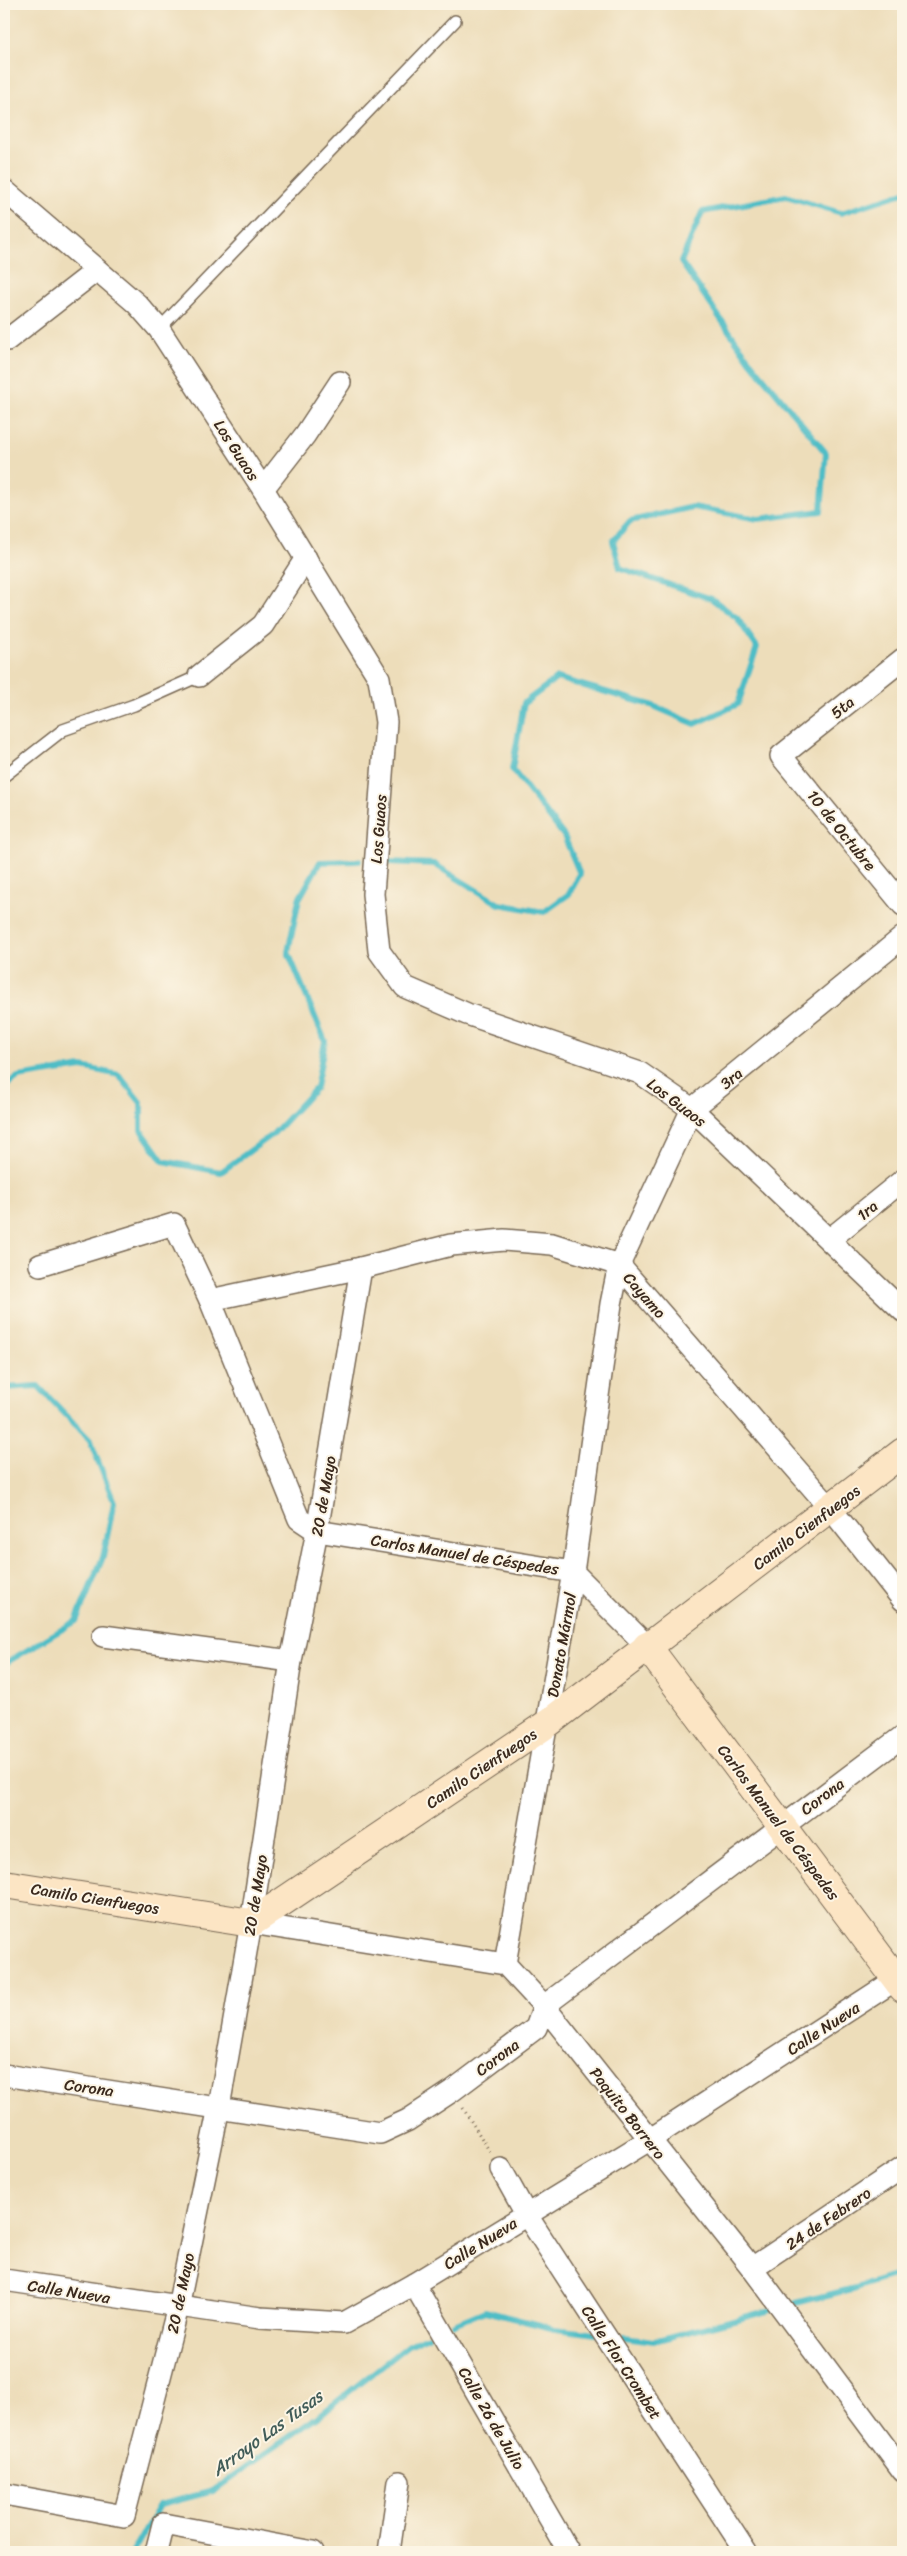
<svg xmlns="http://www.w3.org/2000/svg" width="907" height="2556" font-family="Sriracha,sans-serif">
<rect width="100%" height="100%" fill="#fcf5e5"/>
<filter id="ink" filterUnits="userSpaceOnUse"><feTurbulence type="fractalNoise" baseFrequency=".02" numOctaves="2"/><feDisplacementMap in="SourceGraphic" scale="10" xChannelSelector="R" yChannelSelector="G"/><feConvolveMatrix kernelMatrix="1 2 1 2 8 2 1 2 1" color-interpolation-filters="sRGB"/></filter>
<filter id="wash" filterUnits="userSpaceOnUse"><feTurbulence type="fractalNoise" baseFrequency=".0096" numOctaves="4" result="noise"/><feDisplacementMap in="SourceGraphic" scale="20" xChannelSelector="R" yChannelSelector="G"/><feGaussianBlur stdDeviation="1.12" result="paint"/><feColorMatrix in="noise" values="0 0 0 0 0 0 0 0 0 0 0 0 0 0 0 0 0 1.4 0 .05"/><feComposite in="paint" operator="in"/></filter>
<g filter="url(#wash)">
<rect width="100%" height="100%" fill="#edddba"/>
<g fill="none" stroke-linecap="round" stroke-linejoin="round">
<g stroke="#4fbdc6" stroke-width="6">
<path d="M388,862L434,864L499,904L544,912L569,894L580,874L564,836L512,769L524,703L557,678L651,705L695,724L738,704L757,647L737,618L712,599L620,568L613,541L630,521L693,507L758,519L821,511L826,453L750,361L681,262L702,212L786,196L841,213L903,193"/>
<path d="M4,1087L18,1077L82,1067L119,1075L141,1103V1130L163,1161L221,1172L273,1134L316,1088L325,1041L288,952L299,899L320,862L359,861"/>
<path d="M4,1388L38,1386L90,1440L114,1502L103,1557L76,1621L4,1664"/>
<path d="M796,2303L855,2288L903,2273"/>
<path d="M454,2324L485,2311L555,2329L596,2334"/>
<path d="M624,2337L654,2341L771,2310"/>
<path d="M133,2552L160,2505L213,2491L320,2415L408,2345L428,2336"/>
</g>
</g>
</g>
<g filter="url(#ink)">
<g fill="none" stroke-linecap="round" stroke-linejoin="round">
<defs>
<g id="lane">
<path d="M159,329L455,21"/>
<path d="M4,776L63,730L134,705L199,676"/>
</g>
<g id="street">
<path d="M4,190L137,304L159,329L263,489L379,678L386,722L373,894L379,951L405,987L467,1014L640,1073L692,1109L903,1311"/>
<path d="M7,340L97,270"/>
<path d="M263,489L305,435L340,382"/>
<path d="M903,659L781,756L903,905"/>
<path d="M199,676L263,625L306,558"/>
<path d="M830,1239L903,1180"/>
<path d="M40,1265L174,1224L210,1300L299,1519L317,1531L573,1572L647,1646"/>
<path d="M210,1300L361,1268L451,1245L504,1240L552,1244L619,1265L831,1509L903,1600"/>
<path d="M103,1636L291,1661"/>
<path d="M251,1923L505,1964L544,2006L752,2268L903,2471"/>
<path d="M505,1964L573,1572L611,1304L619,1265L692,1109L903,937"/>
<path d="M4,2075L380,2133L408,2120L452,2091L536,2028L544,2006L903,1736"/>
<path d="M501,2169L526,2214L746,2552"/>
<path d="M752,2268L903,2167"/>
<path d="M4,2280L260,2318L344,2323L414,2284L649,2140L903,1975"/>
<path d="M414,2284L569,2552"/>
<path d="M4,2494L124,2516L178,2307L219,2107L251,1923L291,1661L317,1531L361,1268"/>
<path d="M156,2552L163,2524L313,2552"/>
<path d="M389,2552L399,2482"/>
</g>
<g id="secondary">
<path d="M647,1646L903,1988"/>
<path d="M4,1884L251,1923L547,1724L903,1452"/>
</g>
</defs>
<use href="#lane" stroke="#796955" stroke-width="14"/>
<use href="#street" stroke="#796955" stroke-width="24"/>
<use href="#secondary" stroke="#796955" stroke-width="30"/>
<path stroke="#796955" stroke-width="3" stroke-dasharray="1 4" stroke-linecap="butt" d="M463,2108L490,2152"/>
<use href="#lane" stroke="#fff" stroke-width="11"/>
<use href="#street" stroke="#fff" stroke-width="21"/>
<use href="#secondary" stroke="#fce5c4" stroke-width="28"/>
</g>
</g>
<g text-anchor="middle" stroke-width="4" stroke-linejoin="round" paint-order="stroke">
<g font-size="16" fill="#3b2a1e" stroke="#fcf5e5">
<text transform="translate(237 450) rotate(57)" y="6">Los Guaos</text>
<text transform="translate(842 707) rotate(-39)" y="6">5ta</text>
<text transform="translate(378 829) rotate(-86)" y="6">Los Guaos</text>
<text transform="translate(842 830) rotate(51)" y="6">10 de Octubre</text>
<text transform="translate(731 1078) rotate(-39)" y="6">3ra</text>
<text transform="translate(677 1102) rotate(37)" y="6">Los Guaos</text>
<text transform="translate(867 1210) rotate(-39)" y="6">1ra</text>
<text transform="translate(645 1295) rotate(49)" y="6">Cayamo</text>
<text transform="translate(323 1496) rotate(-80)" y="6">20 de Mayo</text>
<text transform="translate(806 1527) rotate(-37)" y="6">Camilo Cienfuegos</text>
<text transform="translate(465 1554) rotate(9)" y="6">Carlos Manuel de Céspedes</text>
<text transform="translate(561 1645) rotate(-80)" y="6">Donato Mármol</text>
<text transform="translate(481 1768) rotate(-34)" y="6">Camilo Cienfuegos</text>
<text transform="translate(822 1796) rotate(-37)" y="6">Corona</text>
<text transform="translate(779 1822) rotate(53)" y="6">Carlos Manuel de Céspedes</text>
<text transform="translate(255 1895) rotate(-81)" y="6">20 de Mayo</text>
<text transform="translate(95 1898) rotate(9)" y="6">Camilo Cienfuegos</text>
<text transform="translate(823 2028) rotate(-33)" y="6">Calle Nueva</text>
<text transform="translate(497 2057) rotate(-37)" y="6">Corona</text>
<text transform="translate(89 2087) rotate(8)" y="6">Corona</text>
<text transform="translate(628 2113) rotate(52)" y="6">Paquito Borrero</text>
<text transform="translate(828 2218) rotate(-34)" y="6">24 de Febrero</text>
<text transform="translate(480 2243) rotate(-32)" y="6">Calle Nueva</text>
<text transform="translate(69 2291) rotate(9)" y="6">Calle Nueva</text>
<text transform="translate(180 2293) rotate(-78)" y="6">20 de Mayo</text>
<text transform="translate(622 2362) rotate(57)" y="6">Calle Flor Crombet</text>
<text transform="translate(492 2418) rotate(60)" y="6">Calle 26 de Julio</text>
</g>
<g font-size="18" font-style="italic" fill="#425d59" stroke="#fcf5e5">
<text transform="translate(267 2433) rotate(-36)" y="6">Arroyo Las Tusas</text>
</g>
</g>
<rect width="907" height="2556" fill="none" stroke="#fcf5e5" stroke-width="20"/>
</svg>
